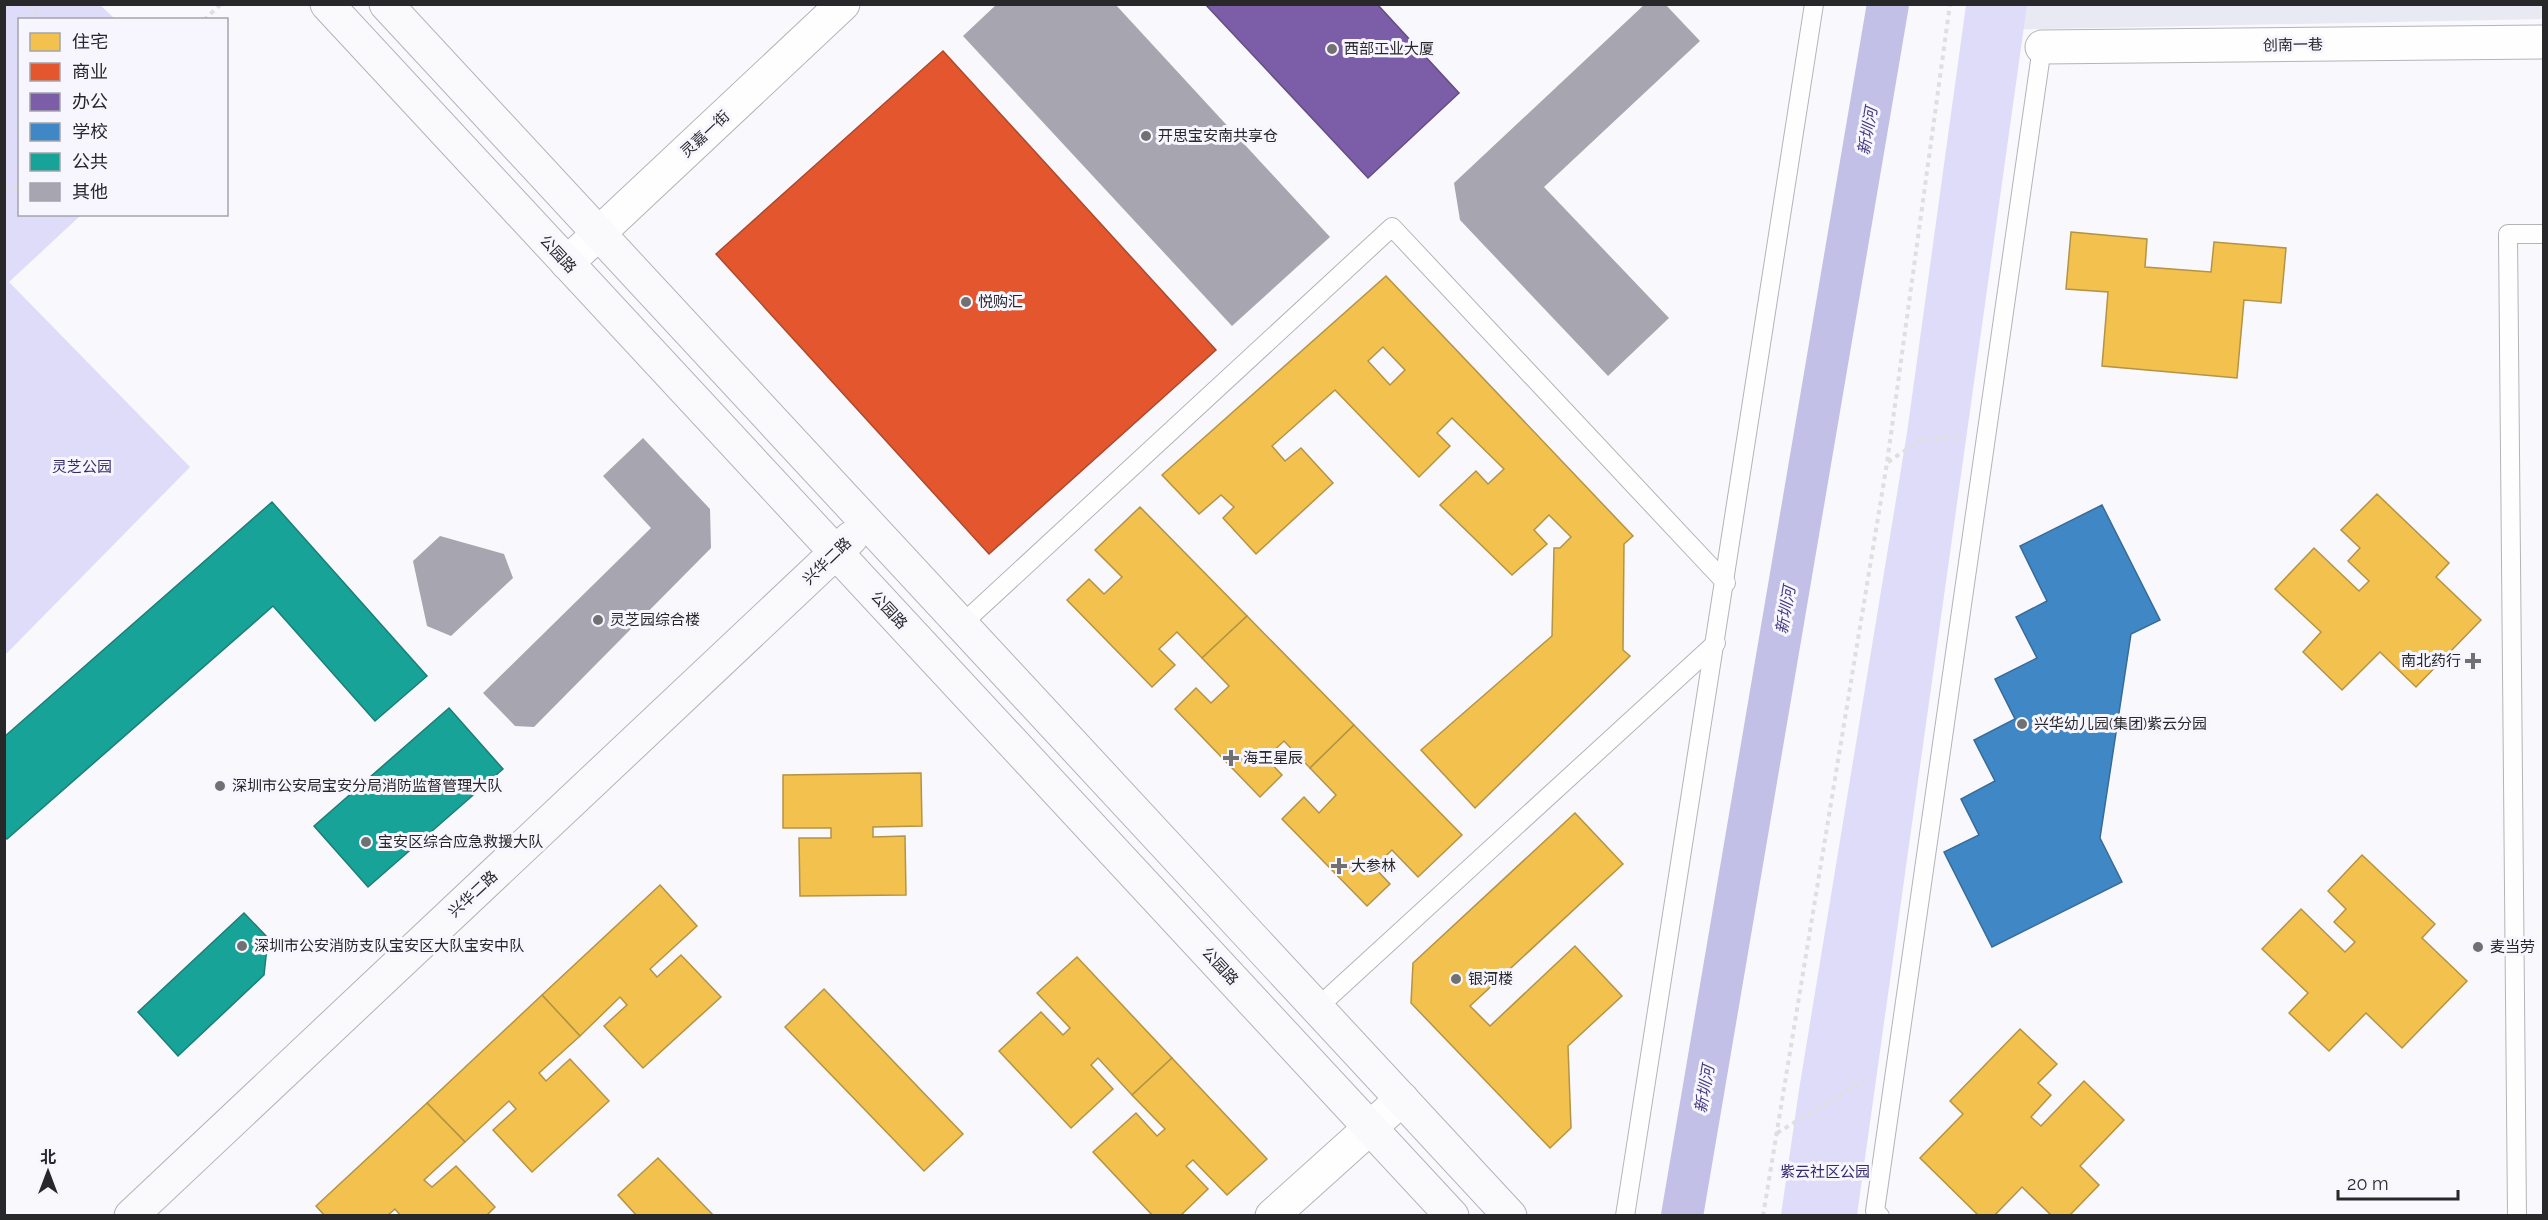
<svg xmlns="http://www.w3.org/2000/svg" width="2548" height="1220" font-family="Raleway,'Noto Sans SC',sans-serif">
<rect width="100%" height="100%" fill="#f8f8fd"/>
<path fill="#e9e9f4" d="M1996,4L2544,5L2543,19L1992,30Z"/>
<g fill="#dedcf9">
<path d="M5,4L100,5L115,19L20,20V214L81,215L9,282L190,467L5,655Z"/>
<path d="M1966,5H2027L1857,1215H1781L1799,1090L1907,433Z"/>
</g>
<g fill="#f2c14e" stroke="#b59344" stroke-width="1.5" fill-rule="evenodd">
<path d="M2071,232L2147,239L2145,267L2211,272L2214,242L2286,248L2281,303L2244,300L2237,378L2102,366L2108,292L2066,289Z"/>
<path d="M1386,276L1633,536L1624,544L1623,650L1630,656L1475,808L1421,750L1552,636L1554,548H1560L1571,537L1549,515L1534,530L1547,544L1512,575L1440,505L1476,471L1488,484L1504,469L1452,418L1437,433L1450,446L1419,477L1335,390L1272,446L1285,461L1301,448L1333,483L1256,554L1223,518L1234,507L1221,495L1199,514L1162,475ZM1383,347L1405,370L1390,385L1368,361Z"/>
<path d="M2377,494L2449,563L2436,577L2481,620L2416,687L2380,652L2342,690L2303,652L2321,632L2275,589L2314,548L2359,591L2369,581L2348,561L2360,548L2341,530Z"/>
<path d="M1140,507L1247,616L1202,658L1177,632L1159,649L1175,665L1152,687L1067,600L1089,579L1104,594L1122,577L1095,550Z"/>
<path d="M1247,616L1354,725L1310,768L1284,741L1266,758L1282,775L1260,797L1175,709L1196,688L1211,703L1229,686L1202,658Z"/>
<path d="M1354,725L1462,835L1418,877L1392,850L1374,867L1390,884L1367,906L1282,819L1304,797L1319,813L1336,795L1310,768Z"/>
<path d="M921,773L922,826L873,827V837L905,836L906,895L800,896L799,838H831V828H783V775Z"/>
<path d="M1575,813L1623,864L1470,1006L1490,1026L1575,946L1622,996L1568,1046L1571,1128L1550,1148L1411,1003L1413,963Z"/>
<path d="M2362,855L2435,924L2422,938L2467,981L2402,1048L2366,1013L2329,1051L2289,1013L2308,993L2262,949L2301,909L2345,952L2355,942L2334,922L2346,909L2328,891Z"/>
<path d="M660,885L697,926L650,969L657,977L681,955L721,997L643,1068L604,1026L627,1005L620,997L580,1036L542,995Z"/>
<path d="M1077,957L1172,1058L1132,1095L1098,1058L1091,1065L1113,1089L1071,1128L999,1051L1041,1012L1063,1035L1070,1028L1037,993Z"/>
<path d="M824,989L963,1134L924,1171L785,1027Z"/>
<path d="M542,995L580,1036L539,1073L546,1081L570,1059L609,1101L532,1172L493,1130L516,1109L509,1101L465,1142L427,1103Z"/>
<path d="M2020,1029L2057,1064L2038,1083L2051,1095L2031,1117L2041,1126L2084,1081L2124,1120L2080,1166L2099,1185L2069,1216H2052L2022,1187L1994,1216H1979L1920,1158L1963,1114L1950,1101Z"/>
<path d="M1172,1058L1267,1159L1227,1195L1193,1160L1186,1166L1208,1189L1180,1216H1153L1093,1152L1136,1113L1157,1136L1165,1129L1132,1095Z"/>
<path d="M427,1103L465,1142L424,1180L432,1187L456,1166L495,1207L486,1216H401L395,1209L387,1216H325L316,1206Z"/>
<path d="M658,1158L714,1216H637L618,1195Z"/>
</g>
<path fill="#e4572e" stroke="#ac492d" stroke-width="1.5" d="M943,51L1216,350L989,554L716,254Z"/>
<path fill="#7b5ea7" stroke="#624e82" stroke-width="1.5" d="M1205,4H1377L1459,93L1368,178Z"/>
<path fill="#3f88c5" stroke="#386b97" stroke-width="1.5" d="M2102,505L2160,620L2131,634L2100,838L2122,882L1992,947L1944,852L1979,835L1961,799L1995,781L1974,740L2015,719L1995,679L2037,658L2016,617L2047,601L2020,546Z"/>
<g fill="#17a398" stroke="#1c7e77" stroke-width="1.5">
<path d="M272,502L427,676L375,721L273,606L7,839L4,836V737Z"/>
<path d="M449,708L503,769L368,887L314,826Z"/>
<path d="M244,913L268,938L264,975L178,1056L138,1012Z"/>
</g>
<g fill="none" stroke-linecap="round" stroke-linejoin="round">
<path stroke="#c3c0e8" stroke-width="42" d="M1682,1216L1888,4"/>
</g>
<g fill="#a6a5b0">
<path d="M997,4H1115L1330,237L1232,326L963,36Z"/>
<path d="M1645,4H1665L1700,41L1544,187L1669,318L1608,376L1460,220L1454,183Z"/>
<path d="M643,438L710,509L711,548L534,727L515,726L483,693L651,528L603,476Z"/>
<path d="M440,536L504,554L513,578L451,636L427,626L413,561Z"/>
</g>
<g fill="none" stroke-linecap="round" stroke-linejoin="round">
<defs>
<g id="service">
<path d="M962,624L1392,227L1726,583"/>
<path d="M1317,1008L1716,643"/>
<path d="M1625,1216L1814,4"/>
<path d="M1880,1216L1875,1211L2042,47"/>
<path d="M2517,1216L2508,234H2544"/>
</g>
<g id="minor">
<path d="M2042,47L2544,42"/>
<path d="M567,263L843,4"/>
<path d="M1272,1216L1402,1099"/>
</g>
<g id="secondary">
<path d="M327,4L1452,1216"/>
<path d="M386,4L1510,1216"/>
<path d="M131,1216L851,538"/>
</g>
</defs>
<use href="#service" stroke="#b4b4b8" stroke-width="20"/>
<use href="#minor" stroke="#b4b4b8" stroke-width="35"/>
<use href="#secondary" stroke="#b4b4b8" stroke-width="35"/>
<g stroke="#dfdfe1" stroke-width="4" stroke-dasharray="4.5 4.5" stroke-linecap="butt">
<path d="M28,4L42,20"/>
<path d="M204,20L221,4"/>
<path d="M4,189L20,187"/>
<path d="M1888,462L1922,439L1957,438"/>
<path d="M1777,1133L1864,1081"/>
<path d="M1763,1216L1887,463L1950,4"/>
</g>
<use href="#service" stroke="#fefeff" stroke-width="18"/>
<use href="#minor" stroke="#fefeff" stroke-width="33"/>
<use href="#secondary" stroke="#fafafd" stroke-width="33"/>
</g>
<g fill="#717174" stroke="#f7f6ff" stroke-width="2">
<circle cx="1332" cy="49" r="6"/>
<circle cx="1146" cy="136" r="6"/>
<circle cx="966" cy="302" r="6"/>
<circle cx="598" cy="620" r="6"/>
<path d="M2470 652h6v6h6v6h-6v6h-6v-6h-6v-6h6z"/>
<circle cx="2022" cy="724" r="6"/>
<path d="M1228 749h6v6h6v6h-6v6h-6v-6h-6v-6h6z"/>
<circle cx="220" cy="786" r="6"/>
<circle cx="366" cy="842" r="6"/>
<path d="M1336 857h6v6h6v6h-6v6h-6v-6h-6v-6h6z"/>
<circle cx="242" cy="946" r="6"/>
<circle cx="2478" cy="947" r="6"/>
<circle cx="1456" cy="979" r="6"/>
</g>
<g text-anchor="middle" stroke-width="6" stroke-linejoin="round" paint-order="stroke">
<g font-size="15" fill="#28282b" stroke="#f7f6ff">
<text transform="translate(2293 45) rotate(-1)" y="5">创南一巷</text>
<text transform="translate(705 134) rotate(-43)" y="5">灵嘉一街</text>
<text transform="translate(558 254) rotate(47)" y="5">公园路</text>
<text transform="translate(827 561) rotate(-44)" y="5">兴华二路</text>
<text transform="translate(889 610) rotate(47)" y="5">公园路</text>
<text transform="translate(473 894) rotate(-43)" y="5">兴华二路</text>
<text transform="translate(1220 966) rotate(47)" y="5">公园路</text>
</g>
<g font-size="15" fill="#28282b" stroke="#f7f6ff" text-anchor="start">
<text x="1344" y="54">西部工业大厦</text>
<text x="1158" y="141">开思宝安南共享仓</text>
<text x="978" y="307">悦购汇</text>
<text x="610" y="625">灵芝园综合楼</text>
<text x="2461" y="666" text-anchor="end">南北药行</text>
<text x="2034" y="729">兴华幼儿园(集团)紫云分园</text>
<text x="1243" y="763">海王星辰</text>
<text x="232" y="791">深圳市公安局宝安分局消防监督管理大队</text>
<text x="378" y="847">宝安区综合应急救援大队</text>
<text x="1351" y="871">大参林</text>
<text x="254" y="951">深圳市公安消防支队宝安区大队宝安中队</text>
<text x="2490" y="952">麦当劳</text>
<text x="1468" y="984">银河楼</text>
</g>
<g font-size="15" fill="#352a6a" stroke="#f7f6ff">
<text x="82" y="472">灵芝公园</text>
<text x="1825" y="1177">紫云社区公园</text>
</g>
<g font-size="16" font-style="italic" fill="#453b7e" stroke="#f7f6ff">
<text transform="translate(1867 131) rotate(-80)" y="6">新圳河</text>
<text transform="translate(1785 610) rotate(-80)" y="6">新圳河</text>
<text transform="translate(1704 1089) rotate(-80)" y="6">新圳河</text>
</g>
</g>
<rect width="2548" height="1220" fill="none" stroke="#28282b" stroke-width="12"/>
<rect x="18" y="18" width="210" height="198" fill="#f7f6ff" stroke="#a4a4aa" stroke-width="1.5"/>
<rect x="30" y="33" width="30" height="18" fill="#f2c14e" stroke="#a4a4aa" stroke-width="1.5"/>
<text x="72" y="48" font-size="18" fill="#28282b">住宅</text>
<rect x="30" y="63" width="30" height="18" fill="#e4572e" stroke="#a4a4aa" stroke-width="1.5"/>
<text x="72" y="78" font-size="18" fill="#28282b">商业</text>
<rect x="30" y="93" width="30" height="18" fill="#7b5ea7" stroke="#a4a4aa" stroke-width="1.5"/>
<text x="72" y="108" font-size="18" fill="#28282b">办公</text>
<rect x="30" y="123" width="30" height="18" fill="#3f88c5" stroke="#a4a4aa" stroke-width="1.5"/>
<text x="72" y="138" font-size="18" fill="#28282b">学校</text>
<rect x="30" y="153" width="30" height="18" fill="#17a398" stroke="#a4a4aa" stroke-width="1.5"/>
<text x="72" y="168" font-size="18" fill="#28282b">公共</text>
<rect x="30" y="183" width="30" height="18" fill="#a6a5b0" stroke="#a4a4aa" stroke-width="1.5"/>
<text x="72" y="198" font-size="18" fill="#28282b">其他</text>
<g transform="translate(48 1172)" stroke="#f7f6ff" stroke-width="4.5" paint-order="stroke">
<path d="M0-4.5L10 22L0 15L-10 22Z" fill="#28282b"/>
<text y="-9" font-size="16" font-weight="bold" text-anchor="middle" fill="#28282b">北</text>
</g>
<path d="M2338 1190v9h120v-9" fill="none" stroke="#28282b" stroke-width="3"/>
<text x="2347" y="1190" font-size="18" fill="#28282b" stroke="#f7f6ff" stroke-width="4.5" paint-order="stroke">20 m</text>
</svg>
